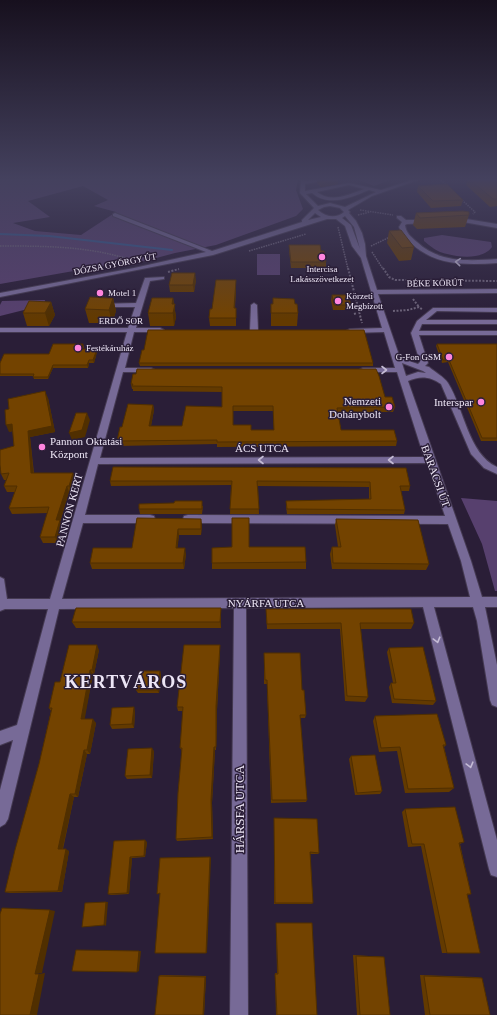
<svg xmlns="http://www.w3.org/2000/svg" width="497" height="1015" font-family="'Times New Roman',serif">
<rect width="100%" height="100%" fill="#2a1e37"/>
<g fill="#57406e" fill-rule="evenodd">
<path d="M6,178H298L296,190L303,209L296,216L216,245L175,253L145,261L102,266L0,284V180ZM83,186L108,200L94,206L116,212L81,235L35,231L13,223L50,217L28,201Z"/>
<path d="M354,178H395L374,186Z"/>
<path d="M442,235L491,242L492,247C482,261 455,257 440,252C435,250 429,245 424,241V238Z"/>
<rect x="257" y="254" width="23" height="21"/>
<path d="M45,300L44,305L0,316V305L2,301Z"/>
<path d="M461,498L497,501V591H495L482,544Z"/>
</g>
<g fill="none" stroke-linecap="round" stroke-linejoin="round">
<path stroke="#365b90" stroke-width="2" d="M0,234L49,236L172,250"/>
<defs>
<g id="minor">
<path d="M301,178H305V181L331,178H340L305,184V191L349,183L381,190L418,178H424L372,196L348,210L350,212L349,213L356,221L362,233L365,244L366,256L377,290L497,289V293L378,294L400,358L418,364L420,362L411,333L417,321L433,308H497V312L437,311L426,320H497V324H422L419,331H497V335H419L428,363L425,366L429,367C435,372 444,377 448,383C464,408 468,454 497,467V474L484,468L471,454L441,384C429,376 420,376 408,381L471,561L482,597H497V607H485L497,665V707L492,705L490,700L477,621L473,607H434L497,840V877L491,875L489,869L423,607L246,608L248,1015H230L234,608L59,609L8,819L5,824L0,827V790L13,740L0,745V731L17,725L48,609H5L0,611V577L4,579L7,599H50L127,332H0V328H128L135,307H101L99,306V304L136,303L145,278L164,277V279L150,281L136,328H160L164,330L160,332H134L125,368H151L155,370L151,372H123L100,458L424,457L397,372H363L359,370L363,368H395L384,332L350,333L346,331L350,329L382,328L361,258L352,246L345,226L336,219H327L213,255L0,297V293L134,268L206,252L113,216V214L115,213L212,251L302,222V220L314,208L300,193ZM349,185L364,189C348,195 331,203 317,192ZM369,190L376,192L345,207L330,203L318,206L306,194L312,193C329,207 350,198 369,190ZM330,206L340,208L344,212C336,219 326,217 318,210L324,207ZM315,213L321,217L308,220ZM345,216L354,227L360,249L351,225L342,218ZM402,363L423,371L426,373L418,372L406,376ZM427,463L445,516L188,515L184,516L183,519L184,522L188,523L448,524L461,561L470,597L62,599L83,523H150L154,522L155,519L154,516L150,515H85L98,464Z"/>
<path d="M397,216H401L406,220H430V222L428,223L407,224L405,225C406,233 411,237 417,242C439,263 469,261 497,259V263C467,265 436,266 412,244C407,239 402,235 399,227L402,222L397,218Z"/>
<path d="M454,217L497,224V228L452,220V218Z"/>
<path d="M254,303L257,305L258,330L254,332L250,330L251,305Z"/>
</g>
</defs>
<use href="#minor" stroke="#453a52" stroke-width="2"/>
<g stroke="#6e647a" stroke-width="1.5" stroke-dasharray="1.5 1" stroke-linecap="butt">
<path d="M441,180L446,185"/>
<path d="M462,200L475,212L473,214"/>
<path d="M360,210L393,215"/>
<path d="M358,215L370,212"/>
<path d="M338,227L348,269"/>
<path d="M0,246C45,246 91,246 134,261"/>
<path d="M371,246L390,237"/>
<path d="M249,251L306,234"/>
<path d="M372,252L383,269"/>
</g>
<g stroke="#6e647a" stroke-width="2" stroke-dasharray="2 1.5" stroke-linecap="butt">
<path d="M348,268L362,323"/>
<path d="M383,268L389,277L395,280L497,281"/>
<path d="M168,272L179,269"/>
<path d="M413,299L419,307"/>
<path d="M393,311L408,310L419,307L423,310"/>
<path d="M354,314L357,313"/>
</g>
<use href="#minor" fill="#776a97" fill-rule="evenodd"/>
</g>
<g fill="#633a00" fill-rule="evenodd">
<path d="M468,178H497V206L490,207L466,185Z"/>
<path d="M317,181L338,184L321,187L317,183Z"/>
<path d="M418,186L463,200L461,206L431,208L417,192Z"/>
<path d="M416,213L469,215L465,227L417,229L413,225Z"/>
<path d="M389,231L414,247L411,260L399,261L387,243Z"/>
<path d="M289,245L321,251L326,262V268H291L289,250Z"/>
<path d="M196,280L194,292H170L169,285Z"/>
<path d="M236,289L235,308L236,317V326H210L209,318L212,309Z"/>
<path d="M332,295L351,305L350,310H333L331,300Z"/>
<path d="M113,298L116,311L112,323H89L85,309Z"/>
<path d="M173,298L176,317L174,326H150L148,313Z"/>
<path d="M51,302L55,315L49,326H27L23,313Z"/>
<path d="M271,304H295L298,313L297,326H271Z"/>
<path d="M83,344L84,347L83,349H97V352L94,363H89L88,368H53L48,379H34L33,376H0V363L49,354Z"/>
<path d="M437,344H497V441H481L448,362L442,363L436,346Z"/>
<path d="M139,363H373V366H140Z"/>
<path d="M133,374L385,397L395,407L393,412H338L341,430L397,441L396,446L217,447V444L118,446L117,441L122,427L153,405L154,410L151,426H182L222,407V392L133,391V389H132L131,384ZM233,411H273L274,430H251L233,425Z"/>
<path d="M48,398L55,432L30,437L34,473H73L75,479L71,492H69L60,522L62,526L58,543H43L40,537L48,513L12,514L9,508L15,492H7L4,486L6,480H4L1,474L14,446L13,431L9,432Z"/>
<path d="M406,468L410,486L409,491H401L405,510L404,514H287L286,506V501L369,499V487L258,486L259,514H230L231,485L111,486L110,481Z"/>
<path d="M174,503L203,506L202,514H140L139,509Z"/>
<path d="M137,518L202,525L201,535H179L177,548L186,554L184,569H92L90,563L132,548Z"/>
<path d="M336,519L429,564L426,570L332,569L330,554L332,547H338L335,525Z"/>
<path d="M249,547L306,562V569H212V563Z"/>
<path d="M221,608V628H76L72,622Z"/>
<path d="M266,609L414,623L411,629H360L368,697L365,702L345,701L340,629H267Z"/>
<path d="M389,648L436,701L433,705L392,703L389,687L391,683H393L387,652Z"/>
<path d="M220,649L217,710L216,750H215L212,803L213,839L177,841L176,839L182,751L180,748L183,711H178L177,707Z"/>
<path d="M99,650L94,674H93L84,719L96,723L90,754H87L78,797H74L63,849L69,851L62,892L10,893L5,892L39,764L51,711L49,708L60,682Z"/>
<path d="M264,657L302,690L306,715L305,718H300L307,800L306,802L271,803L267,684H264Z"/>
<path d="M160,671L161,675L159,693H138L136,690Z"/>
<path d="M135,711L134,728L112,729L110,725Z"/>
<path d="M375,716L446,745L444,747L454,788L449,792L405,793L397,751L379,752L373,721Z"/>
<path d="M154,751L152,778L127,779L125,776Z"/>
<path d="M351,756L382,791L380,794L355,795L349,759Z"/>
<path d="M405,809L464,842L460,844L471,894L467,895L447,953H442L421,846L408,847L402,812Z"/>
<path d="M274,818L319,853L318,854H310L313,903L311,904H274Z"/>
<path d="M114,841L147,842L145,857L132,858L129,894L111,895L108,894Z"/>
<path d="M276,923L317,1015H276L275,973H277Z"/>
<path d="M353,955L384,957L390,1015H357Z"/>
<path d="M161,975L206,976L204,1015L159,976Z"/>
<path d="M420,975L476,977L482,978L490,1015H425Z"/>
</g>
<g fill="#502f00">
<path d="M311,178H322L310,179Z"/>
<path d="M338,181V184L321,187V184Z"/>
<path d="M195,273L196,280L194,292L193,285Z"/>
<path d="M236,280V289L234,317V308Z"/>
<path d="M113,298L116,311L112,323L109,310Z"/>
<path d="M173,298L176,317L174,326L172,304Z"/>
<path d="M51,302L55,315L49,326L45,313Z"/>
<path d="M97,349V352L94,363L93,360Z"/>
<path d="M89,360V363L88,368L87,365Z"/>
<path d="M53,365V368L48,379V377Z"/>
<path d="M45,391L48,398L55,432L30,437L34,479L31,473L28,431Z"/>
<path d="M153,405L154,410L150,431L149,426Z"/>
<path d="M87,413L90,420L85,437L72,440L69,433Z"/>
<path d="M12,424L15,430L9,432L6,425Z"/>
<path d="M73,473L75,479L71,492L69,486Z"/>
<path d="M67,486L69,492L60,522L62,526L58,543L55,537L56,520Z"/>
<path d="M201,519L202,525L201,535Z"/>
<path d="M178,529L179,535L177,554L176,548Z"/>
<path d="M185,548L186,554L184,569L183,563Z"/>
<path d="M221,608V628L220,622Z"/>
<path d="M97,645L99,650L94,674L92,670Z"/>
<path d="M220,645V649L217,710L216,750V706Z"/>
<path d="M90,670L93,674L84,723L81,719Z"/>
<path d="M160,671L161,675L159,693L157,690Z"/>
<path d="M134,707L135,711L134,728L132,724Z"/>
<path d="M93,719L96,723L90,754L87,750Z"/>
<path d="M214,747L215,750L212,803L213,839L212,837L211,800Z"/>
<path d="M152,748L154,751L152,778L150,775Z"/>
<path d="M84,750L87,754L78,797L75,794Z"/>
<path d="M70,794L74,797L62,851L58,849Z"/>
<path d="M145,840L147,842L145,857L144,856Z"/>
<path d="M66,849L69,851L62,892L58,891Z"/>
<path d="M130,857L132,858L129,894L127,893Z"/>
<path d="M210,857L211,858L207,953H206Z"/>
<path d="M106,902H108L106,926L104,925Z"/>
<path d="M50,910L55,911L42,973L35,974Z"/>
<path d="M139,951H141L139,971L137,972Z"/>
<path d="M45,973L37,1015H30L39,974Z"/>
<path d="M206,976L204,1015H203L205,977Z"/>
</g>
<g fill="#734300" stroke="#502f00" fill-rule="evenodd">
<path d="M468,178H497V199H493Z"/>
<path d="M334,179L338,181L321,184L317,181Z"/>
<path d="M447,184L463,200L433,201L418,186Z"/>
<path d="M463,211L469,212V215L420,218L416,213Z"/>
<path d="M401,230L414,247L402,248L389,231Z"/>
<path d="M289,245H320L321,251H324L326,262H291Z"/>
<path d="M172,273H195L193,285H169Z"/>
<path d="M216,280H236L234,308H236V318H209L210,309H212Z"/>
<path d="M332,295H348L351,305H334Z"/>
<path d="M90,297L107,298H113L109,310L85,309Z"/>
<path d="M152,298H173L172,304H175L173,313H148Z"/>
<path d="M273,298L294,299L295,304H297L298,313H271V304H273Z"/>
<path d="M29,301L51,302L45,313H23Z"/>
<path d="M148,330H364L373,363H139L142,350H144Z"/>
<path d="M53,344H83L81,349H97L93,360H89L87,365H53L48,377H33L34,374H0V363L4,354H49Z"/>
<path d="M437,344H497V438H482L449,360H443Z"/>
<path d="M137,369H376L379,376L385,397H392L395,407L337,408L341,430H394L397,441L217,442V440L117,441L120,427H122L128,404L153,405L149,426H182L186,406L222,407V387L132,386L133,384H131L133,374H136ZM233,406H273L274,430H251V425H233Z"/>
<path d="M45,391L52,426L28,431L31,473H73L69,486H67L56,520H60L55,537H40L49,507L9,508L17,486H4L9,473L1,474L0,465V450L14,446L12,424L6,425L5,410L9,409L8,399Z"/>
<path d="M76,413H87L82,430L69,433Z"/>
<path d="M113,467L406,468L410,486H400L405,510L287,509L286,501L371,499L370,482L257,481L259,509H230L232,481H110Z"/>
<path d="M175,501H202V509H139V504L174,503Z"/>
<path d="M137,518L201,519V529H178L176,548H185L183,563H90L93,548H132Z"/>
<path d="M232,518H249V547H305L306,562L212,563V548L232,547Z"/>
<path d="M336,519L418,520L429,564L333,563L332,547H341Z"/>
<path d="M76,608H221L220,622H72Z"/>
<path d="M266,609H411L414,623H360L368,697L347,696L341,623L267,624Z"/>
<path d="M69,645H97L92,670H90L81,719H93L87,750H84L75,794H70L58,849H66L58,891L5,892L15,850L39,764L52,708H49L55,682H60Z"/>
<path d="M184,645H220L216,706V747H214L211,800L212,837L176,839L178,793L182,748H180L183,707H177Z"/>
<path d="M423,647L436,701L394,699L391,683H396L389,648Z"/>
<path d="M264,653H300L302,690H304L306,715H300L307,800H272L267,680H265Z"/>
<path d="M139,671H160L157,690H136Z"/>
<path d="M134,707L132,724L110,725L112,708Z"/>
<path d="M437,714L446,745H443L454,788L408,789L400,747L381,748L375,716Z"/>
<path d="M152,748L150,775L125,776L128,749Z"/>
<path d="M375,755L382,791L357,793L351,756Z"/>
<path d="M455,807L464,842L459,843L471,894H467L480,953H447L424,844H412L405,809Z"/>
<path d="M274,818L317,819L319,853L310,852L313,903H275Z"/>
<path d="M145,840L144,856L130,857L127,893L108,894L114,841Z"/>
<path d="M210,857L206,953H155L160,893L157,894L160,858Z"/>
<path d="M106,902L104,925L82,927L85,903Z"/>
<path d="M2,908L50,910L35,974H39L30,1015H0V914Z"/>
<path d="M276,923H312L317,1015H277L275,974H278Z"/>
<path d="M76,950L139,951L137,972L72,971Z"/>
<path d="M356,956L384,957L390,1015H360Z"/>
<path d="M159,976L205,977L203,1015H155Z"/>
<path d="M424,976L482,978L490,1015H430Z"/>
</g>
<defs><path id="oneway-chevron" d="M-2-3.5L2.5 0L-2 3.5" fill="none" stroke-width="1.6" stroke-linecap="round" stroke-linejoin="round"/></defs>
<g stroke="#c4bbd5">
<use href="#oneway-chevron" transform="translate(458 262) rotate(-175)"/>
<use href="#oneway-chevron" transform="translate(384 370)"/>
<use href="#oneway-chevron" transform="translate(261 460) rotate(180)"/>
<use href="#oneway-chevron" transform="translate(391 460) rotate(180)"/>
<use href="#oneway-chevron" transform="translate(437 640) rotate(75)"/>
<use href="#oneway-chevron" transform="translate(470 765) rotate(75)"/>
</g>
<linearGradient id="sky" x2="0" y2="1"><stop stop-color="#17101e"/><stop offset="0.56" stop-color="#44415e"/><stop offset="1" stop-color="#44415e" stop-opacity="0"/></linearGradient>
<rect width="497" height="320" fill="url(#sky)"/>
<g fill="#ff85df" stroke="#2a1e37" stroke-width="1.5">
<circle cx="322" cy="257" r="4"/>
<circle cx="100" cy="293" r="4"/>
<circle cx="338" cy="301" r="4"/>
<circle cx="78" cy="348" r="4"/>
<circle cx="449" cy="357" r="4"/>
<circle cx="481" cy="402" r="4"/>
<circle cx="389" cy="407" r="4"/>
<circle cx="42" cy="447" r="4"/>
</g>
<g text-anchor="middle" stroke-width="3" stroke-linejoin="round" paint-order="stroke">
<g font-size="9" fill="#ede6f6" stroke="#2a1e37">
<text transform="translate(115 264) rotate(-11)" y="3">DÓZSA GYÖRGY ÚT</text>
<text transform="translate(435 283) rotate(-1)" y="3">BÉKE KÖRÚT</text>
<text x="121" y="324">ERDŐ SOR</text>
</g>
<g font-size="9" fill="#ede6f6" stroke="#2a1e37" text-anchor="start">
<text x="322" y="272" text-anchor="middle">Intercisa<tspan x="322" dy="10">Lakásszövetkezet</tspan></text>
<text x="108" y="296">Motel 1</text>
<text x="346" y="299">Körzeti<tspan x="346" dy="10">Megbízott</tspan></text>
<text x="86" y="351">Festékáruház</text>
<text x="441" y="360" text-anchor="end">G-Fon GSM</text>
</g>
<g font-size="11" fill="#ede6f6" stroke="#2a1e37" text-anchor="end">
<text x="381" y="405">Nemzeti<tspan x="381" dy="13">Dohánybolt</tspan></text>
<text x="473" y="406">Interspar</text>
<text x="50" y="445" text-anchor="start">Pannon Oktatási<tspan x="50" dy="13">Központ</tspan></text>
</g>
<g font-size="11" fill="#ede6f6" stroke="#2a1e37">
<text x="262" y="452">ÁCS UTCA</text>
<text transform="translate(436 476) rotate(70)" y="4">BARACSI ÚT</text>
<text transform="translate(69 510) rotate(-75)" y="4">PANNON KERT</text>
<text x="266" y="607">NYÁRFA UTCA</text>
</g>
<g font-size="13" fill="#ede6f6" stroke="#2a1e37">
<text transform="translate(239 809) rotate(-90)" y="5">HÁRSFA UTCA</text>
</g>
<g font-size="18" font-weight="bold" letter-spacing="1" fill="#ede6f6" stroke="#2a1e37">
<text x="126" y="688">KERTVÁROS</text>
</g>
</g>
</svg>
